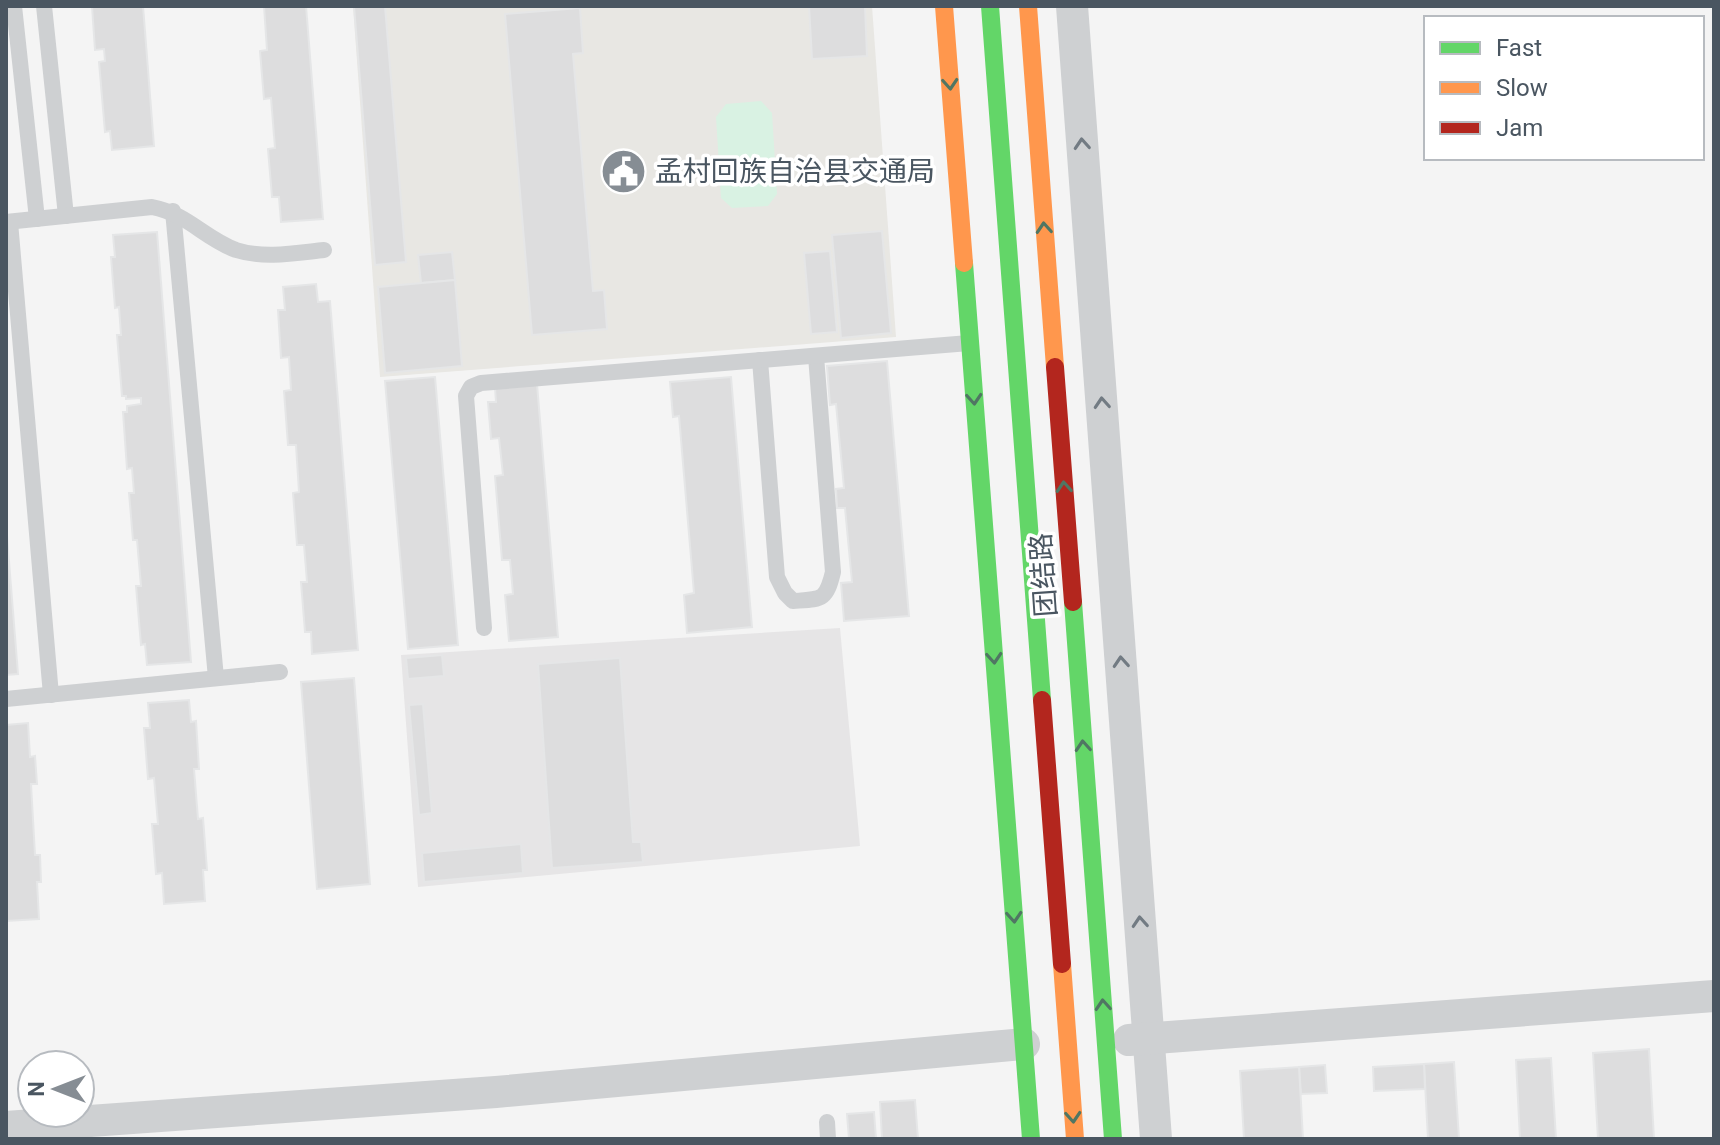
<svg xmlns="http://www.w3.org/2000/svg" width="1720" height="1145" font-family="Roboto,'Noto Sans SC',sans-serif">
<rect width="100%" height="100%" fill="#f4f4f4"/>
<path fill="#e8e7e3" d="M353,6H872L896,337L380,377Z"/>
<path fill="#e6e5e6" d="M840,628L860,846L418,887L401,655Z"/>
<path fill="#d9f2e3" d="M761,101L772,113L777,194L768,206L732,208L721,198L716,117L726,104Z"/>
<g fill="#ddddde" stroke="#e5e6e7" stroke-width="2">
<path d="M92,6H143L154,146L112,150L110,131L105,132L99,62L105,61L104,49L95,50Z"/>
<path d="M264,6H306L323,219L281,222L279,197H272L268,149L275,148L271,98L264,99L260,51L267,50Z"/>
<path d="M354,6H385L406,262L375,265Z"/>
<path d="M809,6H865L867,56L812,59Z"/>
<path d="M580,8L583,53L573,54L593,291L604,290L607,329L532,335L505,14Z"/>
<path d="M882,231L891,333L841,338L832,235Z"/>
<path d="M157,232L191,662L147,665L145,644L141,645L136,586H141L137,540H133L129,493H134L132,468L127,469L123,412H127V406L141,404V398L126,399V396H122L117,335H121L119,307L115,308L111,257H115L113,235Z"/>
<path d="M830,251L837,332L811,334L804,253Z"/>
<path d="M452,252L455,280L421,283L418,255Z"/>
<path d="M455,280L462,366L385,373L378,287Z"/>
<path d="M316,284L318,302L330,301L358,650L312,654L311,632H305L301,582H307L304,545H297L293,493L299,492L296,445H288L284,391L291,390L289,357L281,358L278,310H285L283,287Z"/>
<path d="M887,361L909,616L844,621L841,583L852,582L845,508H837L836,489L844,488L836,404L830,405L827,366Z"/>
<path d="M435,377L458,645L408,649L385,381Z"/>
<path d="M731,377L752,627L687,633L684,595L694,593L679,416L673,417L670,382Z"/>
<path d="M537,384L558,637L509,641L505,595L513,594L510,560H502L495,476L503,475L499,438L491,439L488,402H496L495,388Z"/>
<path d="M6,524L18,674L6,675Z"/>
<path d="M442,655L444,676L408,679L406,658Z"/>
<path d="M620,658L633,842H641L643,862L552,868L538,664Z"/>
<path d="M354,678L370,884L317,889L301,682Z"/>
<path d="M189,700L191,722L196,721L199,769H194L198,819L203,818L207,870H203L205,901L164,904L162,873L156,874L152,824H158L154,778L148,779L144,728H150L148,703Z"/>
<path d="M423,704L432,813L419,815L409,705Z"/>
<path d="M28,723L30,757L35,756L37,784H31L35,855H40L41,882H37L39,919L6,921V725Z"/>
<path d="M521,844L523,873L424,882L422,853Z"/>
<path d="M1649,1049L1654,1139H1598L1593,1053Z"/>
<path d="M1551,1058L1556,1139H1520L1516,1060Z"/>
<path d="M1454,1062L1459,1139H1428L1424,1064Z"/>
<path d="M1424,1064L1425,1089L1374,1091L1373,1067Z"/>
<path d="M1325,1065L1327,1093L1301,1094L1299,1067Z"/>
<path d="M1299,1067L1303,1139H1244L1240,1071Z"/>
<path d="M915,1100L918,1139H882L880,1102Z"/>
<path d="M874,1112L876,1139H849L847,1114Z"/>
</g>
<g fill="none" stroke-linecap="round" stroke-linejoin="round">
<g stroke="#ced0d2" stroke-width="16">
<path d="M14,6L37,219"/>
<path d="M44,6L66,216"/>
<path d="M173,211L216,678"/>
<path d="M6,222L152,207C188,214 204,238 236,250C264,259 296,253 324,250"/>
<path d="M10,222L51,695"/>
<path d="M760,360L777,577L785,593L793,601C822,599 826,601 833,572L816,356"/>
<path d="M484,628L466,396L471,387L481,383L969,343"/>
<path d="M6,699L280,672"/>
<path d="M827,1122L828,1139"/>
</g>
<g stroke="#ced0d2" stroke-width="32">
<path d="M1072,6L1156,1139"/>
<path d="M1129,1040L1714,996"/>
<path d="M6,1127L496,1092L1024,1044"/>
</g>
<g stroke="#63d668" stroke-width="18">
<path d="M990,6L1042,700"/>
<path d="M964,263L1031,1139"/>
<path d="M1073,602L1113,1139"/>
</g>
<g stroke="#ff974d" stroke-width="18">
<path d="M944,6L964,263"/>
<path d="M1028,6L1055,367"/>
<path d="M1062,964L1075,1139"/>
</g>
<g stroke="#b3261e" stroke-width="18">
<path d="M1055,367L1073,602"/>
<path d="M1042,700L1062,964"/>
</g>
</g>
<defs><path id="oneway-chevron" d="M-2-3.5L2.5 0L-2 3.5" fill="none" stroke-width="1.6" stroke-linecap="round" stroke-linejoin="round" transform="scale(2)"/></defs>
<g stroke="#507663">
<use href="#oneway-chevron" transform="translate(950 84) rotate(86)"/>
<use href="#oneway-chevron" transform="translate(1044 228) rotate(-94)"/>
<use href="#oneway-chevron" transform="translate(974 399) rotate(86)"/>
<use href="#oneway-chevron" transform="translate(1064 487) rotate(-94)"/>
<use href="#oneway-chevron" transform="translate(994 658) rotate(86)"/>
<use href="#oneway-chevron" transform="translate(1083 746) rotate(-94)"/>
<use href="#oneway-chevron" transform="translate(1014 917) rotate(86)"/>
<use href="#oneway-chevron" transform="translate(1103 1005) rotate(-94)"/>
<use href="#oneway-chevron" transform="translate(1073 1117) rotate(86)"/>
</g>
<g stroke="#727b83">
<use href="#oneway-chevron" transform="translate(1082 144) rotate(-94)"/>
<use href="#oneway-chevron" transform="translate(1102 403) rotate(-94)"/>
<use href="#oneway-chevron" transform="translate(1121 662) rotate(-94)"/>
<use href="#oneway-chevron" transform="translate(1140 922) rotate(-94)"/>
</g>
<defs>
<symbol id="civic-disc" viewBox="-11 -11 22 22"><circle r="9.5" fill="#868d94" stroke="#fff"/><path d="M-.6-6.5H3V-4.5H.6V-3L4-1V1h2V6H-6V1h2V-1L-.6-3ZM-1.2 2.5V6h2.4V2.5Z" fill="#fff"/></symbol>
</defs>
<g fill-rule="evenodd">
<use href="#civic-disc" x="598" y="146" width="51" height="51"/>
</g>
<g text-anchor="middle" stroke-width="7" stroke-linejoin="round" paint-order="stroke">
<g font-size="28" fill="#4a5661" stroke="#fff" text-anchor="start">
<text x="655" y="181">孟村回族自治县交通局</text>
</g>
<g font-size="28" fill="#4a5661" stroke="#fff">
<text transform="translate(1043 575) rotate(-94)" y="10">团结路</text>
</g>
</g>
<rect width="1720" height="1145" fill="none" stroke="#4a5661" stroke-width="16"/>
<rect x="1424" y="16" width="280" height="144" fill="#ffffff" stroke="#b7bbc0" stroke-width="2"/>
<rect x="1440" y="42" width="40" height="12" fill="#63d668" stroke="#b7bbc0" stroke-width="2"/>
<text x="1496" y="56" font-size="24" fill="#4a5661">Fast</text>
<rect x="1440" y="82" width="40" height="12" fill="#ff974d" stroke="#b7bbc0" stroke-width="2"/>
<text x="1496" y="96" font-size="24" fill="#4a5661">Slow</text>
<rect x="1440" y="122" width="40" height="12" fill="#b3261e" stroke="#b7bbc0" stroke-width="2"/>
<text x="1496" y="136" font-size="24" fill="#4a5661">Jam</text>
<g transform="translate(56 1089) rotate(270)"><circle r="38" fill="#ffffff" stroke="#b7bbc0" stroke-width="2"/>
<path d="M0-6L14 30L0 20L-14 30Z" fill="#868d94"/>
<text y="-12" font-size="22" font-weight="bold" text-anchor="middle" fill="#4a5661">N</text>
</g>
</svg>
